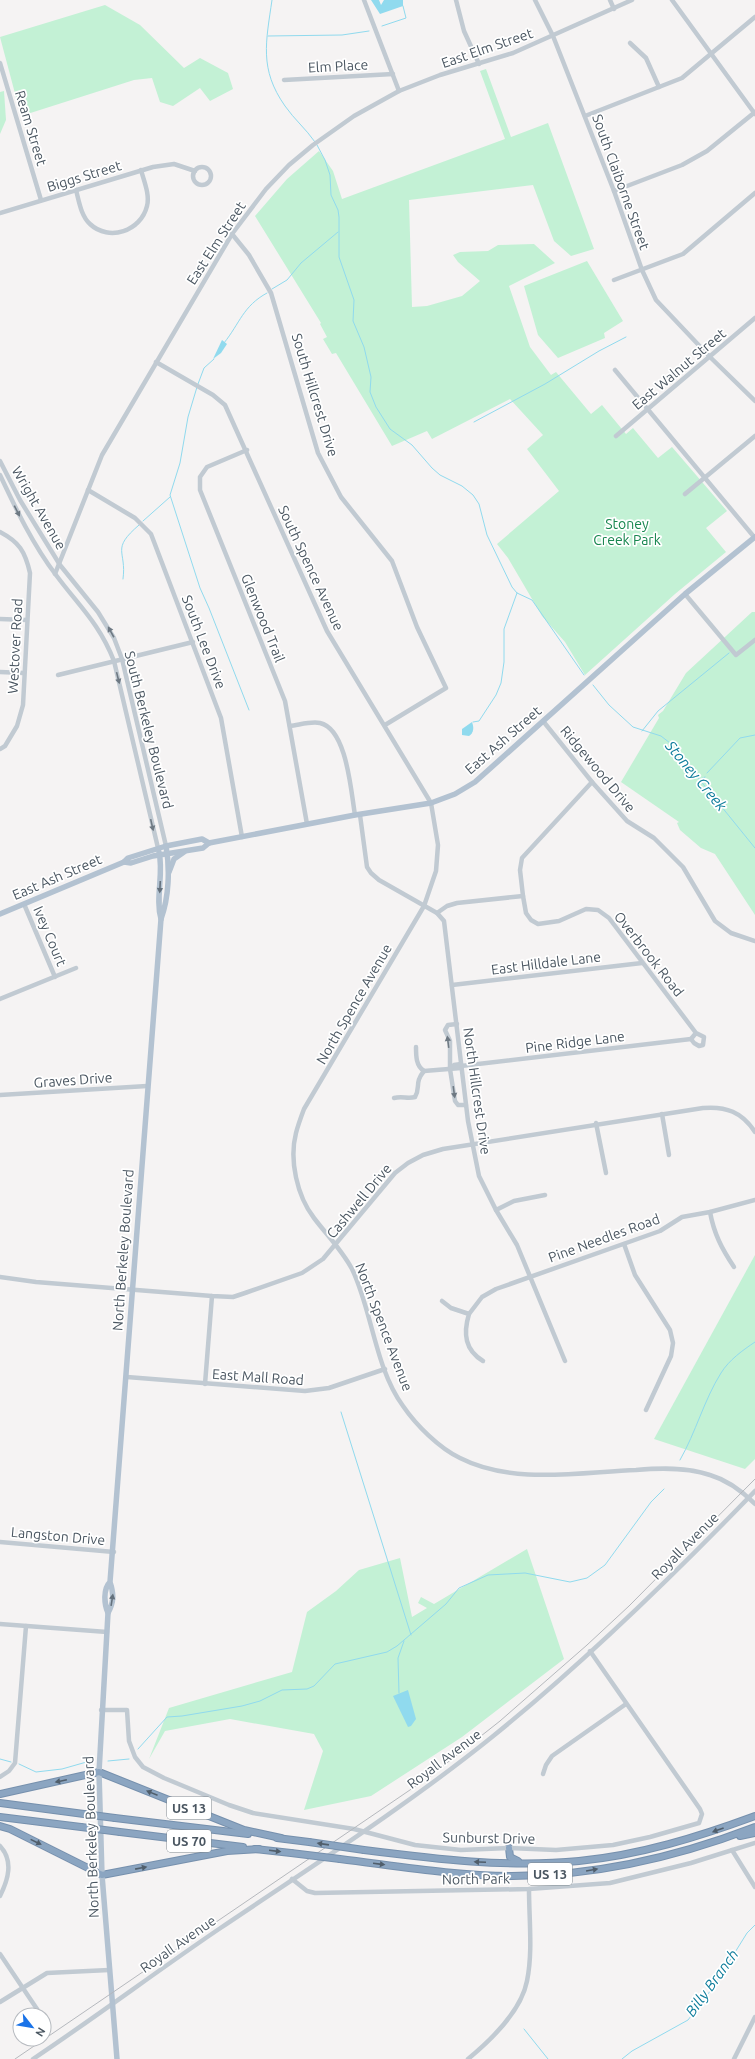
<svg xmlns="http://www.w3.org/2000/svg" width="755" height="2059" font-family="Ubuntu,sans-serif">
<rect width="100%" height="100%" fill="#f5f3f3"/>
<g fill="#c3f1d5">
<path d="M105,5L140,25L184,68L200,58L228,73L233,89L210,101L200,88L173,106L160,102L152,78L134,80L21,116L0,37Z"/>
<path d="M486,69L511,137L548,123L594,249L571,256L554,241L533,185L409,200L412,307L427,306L462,296L480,281L458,262L453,255L460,252L488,251L498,245L534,244L555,263L509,286L530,347L551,375L556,372L591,414L602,405L626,434L633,428L658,458L672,447L727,511L706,528L726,552L675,594L585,675L565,642L542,616L508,558L497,544L559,491L527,449L543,435L510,399L432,439L427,431L392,446L336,353L332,354L323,339L327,337L320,324L321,323L255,216L287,179L319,151L333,171L342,199L505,139L480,71Z"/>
<path d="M4,91L6,120L0,134V92Z"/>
<path d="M587,261L623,321L604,333L605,338L558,358L538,335L524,286Z"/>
<path d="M752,612H755V915L715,854L701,848L680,830L677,823L679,822L621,782L659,718L658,715L663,711L686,673Z"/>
<path d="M755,1255V1459L745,1469L654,1439Z"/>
<path d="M527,1549L564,1659L462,1737L371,1796L304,1810L323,1751L314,1734L230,1719L165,1731L149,1759L169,1708L292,1672L307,1612L336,1591L359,1570L400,1558L412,1617L427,1608L418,1603L421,1597L434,1604Z"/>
</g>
<g fill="#90daee">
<path d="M371,0H379L381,5L384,0H403V6L380,14Z"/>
<path d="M222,340L227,344L221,353L213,359Z"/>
<path d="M472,722C474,727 474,733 469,736L462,735V729Z"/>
<path d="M408,1690L416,1719L411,1726L408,1727L393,1696Z"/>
</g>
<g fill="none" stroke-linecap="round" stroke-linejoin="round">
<g stroke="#90daee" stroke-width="1">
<path d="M272,0C266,42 259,69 285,106C294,119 306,129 315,142"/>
<path d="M382,26L406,18L403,6"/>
<path d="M268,36L342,35L369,31"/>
<path d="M317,145L325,160L330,175L331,195L338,210L339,217V257L354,300L353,321L364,347L371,377L370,392L376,407L390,429L412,445L432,468L440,475L462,486L473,495L479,504L487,535L512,587L517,593L532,600L584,675"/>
<path d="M272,289L287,280L301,263L338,232"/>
<path d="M224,343C240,323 243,306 267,293"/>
<path d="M198,384L204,368L214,359"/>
<path d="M197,387L188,417L180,463L170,495L200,588L209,608L249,710"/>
<path d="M474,422L545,384L599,351L626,337"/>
<path d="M143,521L170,497"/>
<path d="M123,579C127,550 110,550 139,525"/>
<path d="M593,685L609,705L633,727L661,736L670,743L755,848"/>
<path d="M473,722L479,721L496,695L501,683L504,662V629L517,593"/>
<path d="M642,731L658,711L729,653"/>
<path d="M707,773L740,738L755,735"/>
<path d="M699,780L705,777"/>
<path d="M341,1412L411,1635"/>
<path d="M680,1460C696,1432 704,1400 721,1373C729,1360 743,1350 755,1342"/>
<path d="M399,1693L398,1658L404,1641"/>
<path d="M138,1749L167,1717L182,1716L242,1706L260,1701L282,1690L307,1689L314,1686L335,1664L387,1652L397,1646L446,1604L459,1588L488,1575L525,1573L570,1582L587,1578L605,1565L651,1502L664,1489"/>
<path d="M0,1759L11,1762"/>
<path d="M108,1761L129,1759"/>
<path d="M19,1764L36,1772L62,1769L90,1761"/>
<path d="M524,2029L548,2059"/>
<path d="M622,2059L632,2051L688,2020L714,1986L747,1933L755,1925"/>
</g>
<defs>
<g id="highway">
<path d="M0,1794L99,1772L244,1830L281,1838"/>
<path d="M0,1803L84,1814"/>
<path d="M0,1817L81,1827"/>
<path d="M115,1818L248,1834"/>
<path d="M0,1826L10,1829L102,1875L227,1851L259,1849"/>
<path d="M120,1832L243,1847"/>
<path d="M740,1836L755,1833"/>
<path d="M277,1838L309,1842"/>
<path d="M509,1848L510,1857L518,1861"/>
<path d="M255,1849L291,1853"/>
<path d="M364,1850C435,1859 507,1868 579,1861C640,1855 698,1837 755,1816"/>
<path d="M340,1859C397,1866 455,1876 512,1876C596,1876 677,1857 755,1827"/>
</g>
</defs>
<use href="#highway" stroke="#7690ad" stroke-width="8"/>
<g stroke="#c1cad2" stroke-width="4.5">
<path d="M364,0L399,91"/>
<path d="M456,0L464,31L479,64"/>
<path d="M535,0L553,36L614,191L642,270L656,300L710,357L755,401"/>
<path d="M610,0L614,9"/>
<path d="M672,0L755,114"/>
<path d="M630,43L646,58L659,87"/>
<path d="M0,63L41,200"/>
<path d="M284,80L393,74"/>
<path d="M585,116L682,78L755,17"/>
<circle cx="202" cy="176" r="9"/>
<path d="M76,190C79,201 81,216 90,224C109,242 141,231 147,206C150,195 144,181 141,170"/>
<path d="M614,191L682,165L707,151L755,112"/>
<path d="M0,213L153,167L174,164L195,171"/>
<path d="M232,234L249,255L271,293L318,453L341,497L392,561L417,627L446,688L385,725"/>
<path d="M614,280L683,254L755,193"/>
<path d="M156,362L213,395L225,405L327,631L431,803L438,845L436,871L424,906L304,1109C301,1117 298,1125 296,1133C289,1160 297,1196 314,1218C326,1234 342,1250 352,1269C372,1310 375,1368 403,1406C416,1425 439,1448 460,1458C513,1485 580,1472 636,1470C660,1468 687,1467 710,1475C727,1480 743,1492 755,1504"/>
<path d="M615,370L755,538"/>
<path d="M616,436L755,318"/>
<path d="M247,450L207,467L200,477V490L285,701L307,824"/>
<path d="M0,461L20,500L60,565L98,612L114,638L122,659L166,846"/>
<path d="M0,475C16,509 33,545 56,575C79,606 99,623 114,661L158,848"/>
<path d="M88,490L135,518L151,534L221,718L242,837"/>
<path d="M685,494L755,436"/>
<path d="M0,532C19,542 25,551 30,573L23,705L17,726L5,746L0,749"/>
<path d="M55,574L102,455L232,234L266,189L289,165L313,145L354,116L399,91L440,75L513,53L632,0"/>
<path d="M685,594L736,655L755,640"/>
<path d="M0,619L27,620"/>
<path d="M0,672L24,673"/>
<path d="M58,675L193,642"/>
<path d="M543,721L592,782L627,821L654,838L683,867L715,921L731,933L755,941"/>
<path d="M290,726C299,725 311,721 320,723C347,729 351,792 355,815"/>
<path d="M360,815L367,867L371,873L379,880L437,913L444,921L468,1121L479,1176L496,1210L517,1245L565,1361"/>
<path d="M523,896L526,913L531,920L538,924L559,921L586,909L598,910L609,918L696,1033L691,1039L694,1043L699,1046L703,1045L704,1037L696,1033"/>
<path d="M24,904L55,977"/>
<path d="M437,913L447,906L457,903L523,896L520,870L522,858L592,782"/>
<path d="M452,985L642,963"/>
<path d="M0,999L76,968"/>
<path d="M457,1024L448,1025L445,1030L450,1041V1069L455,1101L458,1105H466"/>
<path d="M416,1047C416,1056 416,1066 424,1071L461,1068"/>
<path d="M461,1066L691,1039"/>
<path d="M450,1069L454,1065L461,1064"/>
<path d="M0,1095L147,1086"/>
<path d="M394,1098C402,1096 408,1099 415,1097C421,1087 414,1083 424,1071"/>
<path d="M662,1114L669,1155"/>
<path d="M596,1123L606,1173"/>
<path d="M496,1210L514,1201L545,1195"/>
<path d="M710,1212C714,1234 722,1249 734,1267"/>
<path d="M624,1244L635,1275L670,1330L673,1343L671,1356L646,1410"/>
<path d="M0,1277L36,1282L212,1296L233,1297L245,1293L302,1273L323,1259L395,1173L408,1163L423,1155L443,1149L703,1108C726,1106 742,1112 755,1132"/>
<path d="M442,1301L451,1308L469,1314C463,1334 465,1350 483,1361"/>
<path d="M469,1314L482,1297L496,1289L660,1231L682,1217L710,1212L755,1200"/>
<path d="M127,1377L305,1391L329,1388L385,1369"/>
<path d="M205,1384L212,1296"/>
<path d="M0,1542L114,1552"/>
<path d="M0,1624L107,1632"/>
<path d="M101,1710H127L129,1741L135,1757L143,1767L164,1778L229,1805L253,1813L354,1829L415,1845L461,1850L509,1848L556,1850L613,1845L650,1837L699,1823L702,1814L700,1809L590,1651"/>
<path d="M543,1774L546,1765L552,1756L626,1704"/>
<path d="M0,1777L9,1771L15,1763L26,1626"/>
<path d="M0,1846C14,1861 8,1880 0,1896"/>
<path d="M732,1850L755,1887"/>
<path d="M292,1879L307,1891L315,1893L529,1889L610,1883L691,1863L755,1843"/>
<path d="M0,1954L41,2015"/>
<path d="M0,2002L47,1973L109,1970"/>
<path d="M44,2020L47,2024"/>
<path d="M33,2059C96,2017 157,1971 219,1929C311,1867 405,1807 492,1737C585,1662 672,1577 755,1491"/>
<path d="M468,2059C491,2040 521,2012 527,1981C533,1952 529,1919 529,1889"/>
<path d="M734,2059L755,2017"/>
</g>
<g stroke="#b3c2d1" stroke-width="5.5">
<path d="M159,852C164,874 155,898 161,919"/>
<path d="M124,862L131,863L153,856L203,848L209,843L355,815L431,803L455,794L475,782L685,594L755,537"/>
<path d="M169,872L174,859L184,852"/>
<path d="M0,914L124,862L128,858L166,846L202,839L209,843"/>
<path d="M110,1582C103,1589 104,1604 108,1613C114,1602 114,1594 110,1582L161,919C169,897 170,869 166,846"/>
<path d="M108,1613L99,1772L102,1875L117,2059"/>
</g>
<use href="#highway" stroke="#8ba5c1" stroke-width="6"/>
<path stroke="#b5b8bd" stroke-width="1" d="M15,2059L429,1777L500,1721L587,1645L629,1606L755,1479"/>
<defs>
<g id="highway-bridge">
<path d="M84,1814L115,1818"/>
<path d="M81,1827L120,1832"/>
<path d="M309,1842L364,1850"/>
<path d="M291,1853L340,1859"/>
</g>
</defs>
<use href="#highway-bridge" stroke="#7690ad" stroke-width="8" stroke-linecap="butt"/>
<use href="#highway-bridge" stroke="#8ba5c1" stroke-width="6"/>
</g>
<defs><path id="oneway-solid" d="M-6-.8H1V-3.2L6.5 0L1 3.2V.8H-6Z"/></defs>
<g fill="#6e7983">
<use href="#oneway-solid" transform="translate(17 511) rotate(63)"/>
<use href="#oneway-solid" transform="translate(111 632) rotate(-119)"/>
<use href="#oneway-solid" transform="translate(118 678) rotate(76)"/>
<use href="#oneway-solid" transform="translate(152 825) rotate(77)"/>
<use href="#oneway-solid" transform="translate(448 1042) rotate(-97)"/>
<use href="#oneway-solid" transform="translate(454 1092) rotate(82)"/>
</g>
<g fill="#64717d">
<use href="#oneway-solid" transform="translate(160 887) rotate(93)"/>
<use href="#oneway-solid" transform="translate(112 1600) rotate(-81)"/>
</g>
<g fill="#505e6b">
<use href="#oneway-solid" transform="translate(61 1781) rotate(168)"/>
<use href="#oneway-solid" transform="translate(152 1793) rotate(-158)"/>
<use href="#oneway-solid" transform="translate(718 1830) rotate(160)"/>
<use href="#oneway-solid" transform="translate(36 1842) rotate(26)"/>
<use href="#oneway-solid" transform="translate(323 1844) rotate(-172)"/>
<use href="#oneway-solid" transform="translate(275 1851) rotate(7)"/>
<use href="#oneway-solid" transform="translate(480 1862) rotate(-177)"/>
<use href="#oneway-solid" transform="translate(379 1864) rotate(7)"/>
<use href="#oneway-solid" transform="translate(141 1868) rotate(-11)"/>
<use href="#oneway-solid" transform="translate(592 1870) rotate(-10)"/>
</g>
<g text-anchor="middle" stroke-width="3.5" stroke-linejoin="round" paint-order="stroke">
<g fill="#fff" stroke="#808990" stroke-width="1">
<rect x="167" y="1797" width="44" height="22" rx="3"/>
<rect x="167" y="1830" width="44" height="22" rx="3"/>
<rect x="528" y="1863" width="44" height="22" rx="3"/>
</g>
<g font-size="13" font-weight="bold" fill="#4a5661">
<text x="189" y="1813">US 13</text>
<text x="189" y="1846">US 70</text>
<text x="550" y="1879">US 13</text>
</g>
<g font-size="14" fill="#4a5661" stroke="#fff">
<text transform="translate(487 48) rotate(-19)" y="5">East Elm Street</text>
<text transform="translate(338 66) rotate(-3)" y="5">Elm Place</text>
<text transform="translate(31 128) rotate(73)" y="5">Ream Street</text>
<text transform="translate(84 176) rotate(-17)" y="5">Biggs Street</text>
<text transform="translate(621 182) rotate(70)" y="5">South Claiborne Street</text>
<text transform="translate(216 243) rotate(-57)" y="5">East Elm Street</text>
<text transform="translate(679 369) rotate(-40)" y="5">East Walnut Street</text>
<text transform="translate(315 395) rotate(73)" y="5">South Hillcrest Drive</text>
<text transform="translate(39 508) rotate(60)" y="5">Wright Avenue</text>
<text transform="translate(311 568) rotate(65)" y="5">South Spence Avenue</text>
<text transform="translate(263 618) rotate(68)" y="5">Glenwood Trail</text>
<text transform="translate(204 642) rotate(69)" y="5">South Lee Drive</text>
<text transform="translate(15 646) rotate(-87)" y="5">Westover Road</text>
<text transform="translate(149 730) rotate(76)" y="5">South Berkeley Boulevard</text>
<text transform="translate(503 740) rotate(-41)" y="5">East Ash Street</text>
<text transform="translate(598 769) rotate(50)" y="5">Ridgewood Drive</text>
<text transform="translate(57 877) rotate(-23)" y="5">East Ash Street</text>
<text transform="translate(50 936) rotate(67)" y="5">Ivey Court</text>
<text transform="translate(649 954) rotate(52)" y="5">Overbrook Road</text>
<text transform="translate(546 963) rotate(-7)" y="5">East Hilldale Lane</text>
<text transform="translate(354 1004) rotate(-60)" y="5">North Spence Avenue</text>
<text transform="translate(575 1042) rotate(-7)" y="5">Pine Ridge Lane</text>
<text transform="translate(73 1080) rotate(-4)" y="5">Graves Drive</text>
<text transform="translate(477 1091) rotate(82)" y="5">North Hillcrest Drive</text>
<text transform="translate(359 1201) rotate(-50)" y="5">Cashwell Drive</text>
<text transform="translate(604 1238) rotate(-20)" y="5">Pine Needles Road</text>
<text transform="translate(123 1250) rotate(-86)" y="5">North Berkeley Boulevard</text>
<text transform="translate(384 1327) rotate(69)" y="5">North Spence Avenue</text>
<text transform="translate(258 1377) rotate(4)" y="5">East Mall Road</text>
<text transform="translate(58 1536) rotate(5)" y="5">Langston Drive</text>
<text transform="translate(685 1546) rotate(-45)" y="5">Royall Avenue</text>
<text transform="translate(444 1759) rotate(-37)" y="5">Royall Avenue</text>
<text transform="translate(91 1837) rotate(-92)" y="5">North Berkeley Boulevard</text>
<text transform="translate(489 1838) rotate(1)" y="5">Sunburst Drive</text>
<text transform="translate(476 1879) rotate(-1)" y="5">North Park</text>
<text transform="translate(178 1944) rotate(-35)" y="5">Royall Avenue</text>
</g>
<g font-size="14" fill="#17864f" stroke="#fff">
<text x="627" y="529">Stoney<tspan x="627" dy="16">Creek Park</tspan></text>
</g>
<g font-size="15" font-style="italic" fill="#0c7c9b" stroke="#fff">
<text transform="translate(696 776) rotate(50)" y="5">Stoney Creek</text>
<text transform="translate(712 1983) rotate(-54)" y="5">Billy Branch</text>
</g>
</g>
<g transform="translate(32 2027) rotate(121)"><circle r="19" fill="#ffffff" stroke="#b7bbc0"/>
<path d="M0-3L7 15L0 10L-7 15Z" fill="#1a73e8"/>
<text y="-6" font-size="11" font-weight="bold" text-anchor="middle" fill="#4a5661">N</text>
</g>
</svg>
